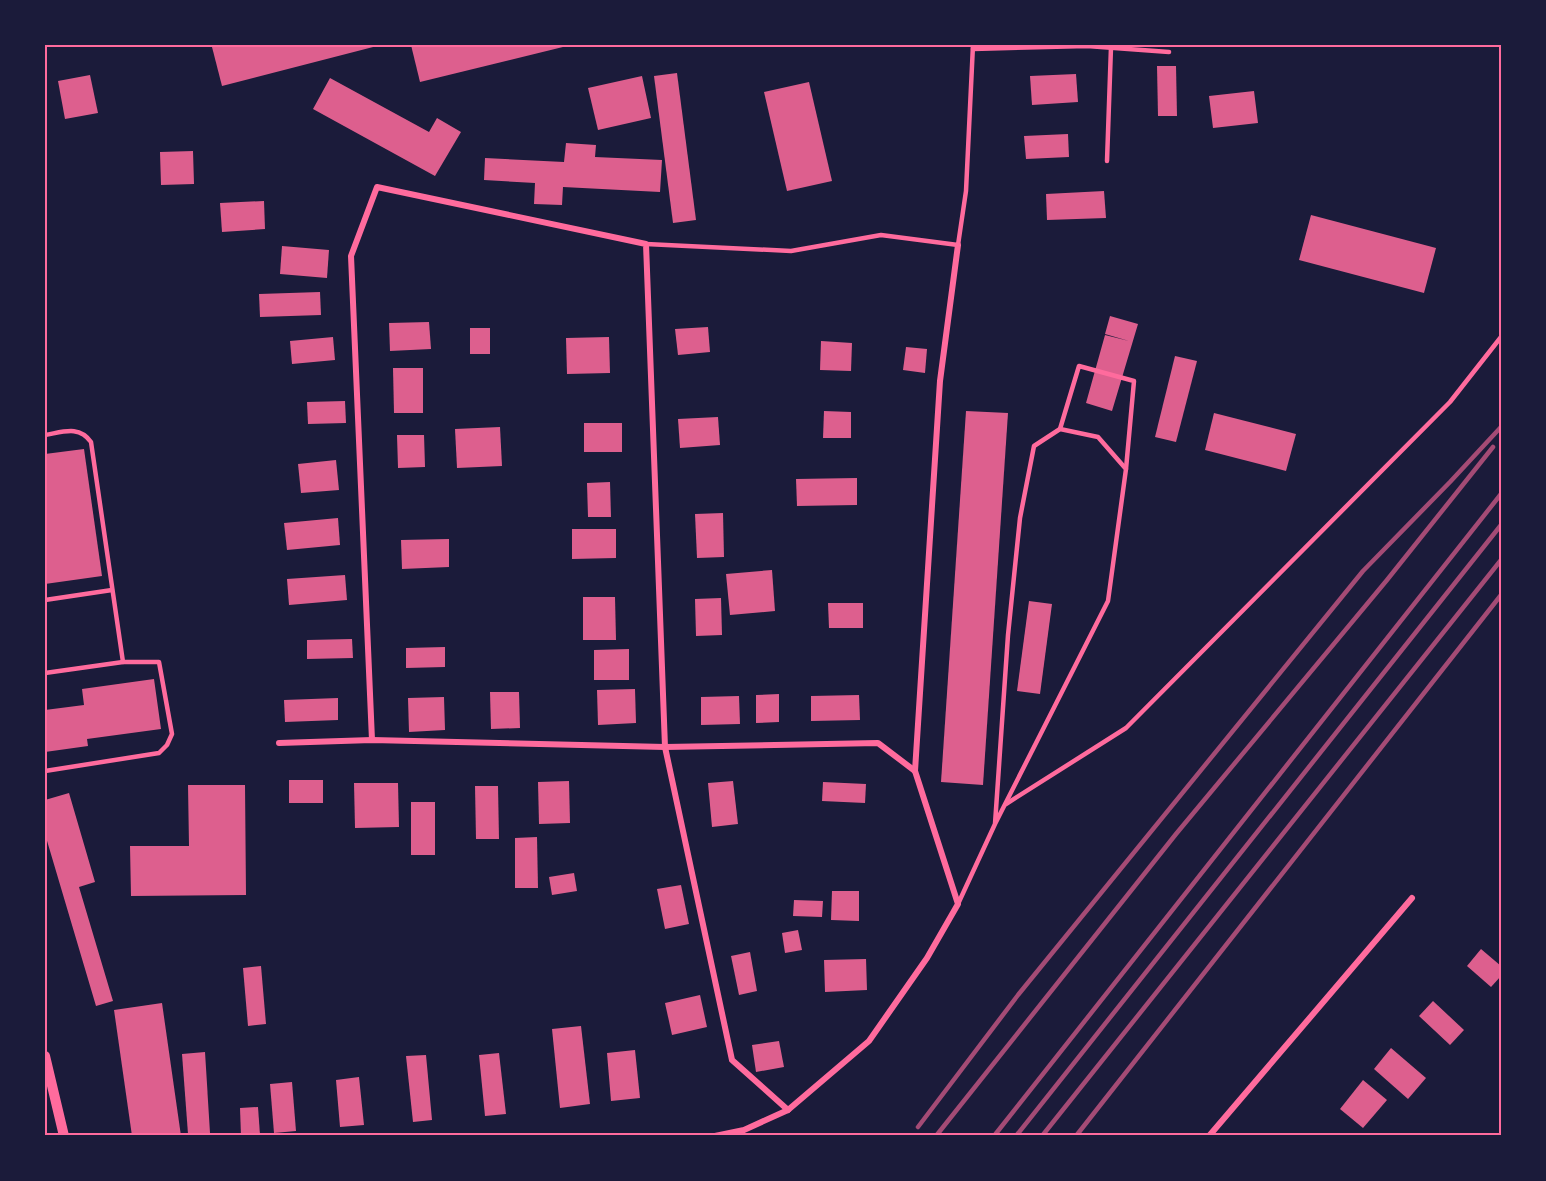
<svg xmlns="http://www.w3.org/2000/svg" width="1546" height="1181" font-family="'PT Sans Narrow',sans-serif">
<rect width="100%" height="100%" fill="#1b1b3a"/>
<g fill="#dd5f8e">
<path d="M220,45H377V46L222,86L212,47Z"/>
<path d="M411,45H567V46L420,82Z"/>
<path d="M1157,66H1176L1177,116H1158Z"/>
<path d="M677,73L696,220L673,223L654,76Z"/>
<path d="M1076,74L1078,102L1032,105L1030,76Z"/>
<path d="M90,75L98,113L65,119L58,81Z"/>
<path d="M642,76L651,118L598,130L588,88Z"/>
<path d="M330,78L429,132L437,118L461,132L435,176L313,109Z"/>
<path d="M809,82L832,181L787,191L764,92Z"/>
<path d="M1254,91L1258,123L1213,128L1209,96Z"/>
<path d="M1068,134L1069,157L1026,159L1024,136Z"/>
<path d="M566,143L596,145L595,157L662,160L660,192L563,187L562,205L534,204L535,183L484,180L485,158L564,162Z"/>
<path d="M193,151L194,184L161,185L160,152Z"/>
<path d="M1104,191L1106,218L1047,220L1046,194Z"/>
<path d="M264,201L265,229L222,232L220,203Z"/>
<path d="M1311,215L1436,248L1424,293L1299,260Z"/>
<path d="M282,246L329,250L327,278L280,274Z"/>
<path d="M320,292L321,315L260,317L259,294Z"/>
<path d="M1110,316L1138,324L1112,411L1086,403L1105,335L1129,341L1105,334Z"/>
<path d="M429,322L431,349L390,351L389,323Z"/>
<path d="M708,327L710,352L678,355L675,329Z"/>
<rect x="470" y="328" width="20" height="26"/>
<path d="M333,337L335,360L292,364L290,341Z"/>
<path d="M609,337L610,373L567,374L566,338Z"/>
<path d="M821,341L852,343L851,371L820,370Z"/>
<path d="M906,347L927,349L925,373L903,370Z"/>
<path d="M1175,356L1197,361L1176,442L1155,437Z"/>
<path d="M393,368H423V413H394Z"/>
<path d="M345,401L346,423L308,424L307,402Z"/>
<path d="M824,411L851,412V438H823Z"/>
<path d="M966,411L1008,413L983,785L941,782Z"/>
<path d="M1214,413L1296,434L1286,471L1205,450Z"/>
<path d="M718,417L720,445L680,448L678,419Z"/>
<rect x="584" y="423" width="38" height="29"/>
<path d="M500,427L502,466L457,468L455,429Z"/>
<path d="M397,435H424L425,467L398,468Z"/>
<path d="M84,449L102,576L45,584V454Z"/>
<path d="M336,460L339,490L301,493L298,464Z"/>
<path d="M857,478V505L797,506L796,479Z"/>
<path d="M610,482L611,517H588L587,483Z"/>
<path d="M723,513L724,557L697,558L695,514Z"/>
<path d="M338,518L340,545L287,550L284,523Z"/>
<path d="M572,529H616V558L572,559Z"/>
<path d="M449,539V567L402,569L401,540Z"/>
<path d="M772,570L775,611L730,615L726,574Z"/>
<path d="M345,575L347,600L289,605L287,579Z"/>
<path d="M583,597H615L616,640H583Z"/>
<path d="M721,598L722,635L696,636L695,599Z"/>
<path d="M1029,601L1052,604L1040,694L1017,691Z"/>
<path d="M828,603H863V628H829Z"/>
<path d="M352,639L353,658L307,659V640Z"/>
<path d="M445,647V667L406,668V648Z"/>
<path d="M629,649V680H594V650Z"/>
<path d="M154,679L161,729L87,739L88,746L45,752V710L84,705L82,689Z"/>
<path d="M635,689L636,723L598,725L597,690Z"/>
<path d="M490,692H519L520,728L491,729Z"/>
<path d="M779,694V722L756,723V695Z"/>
<path d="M859,695L860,720L811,721V696Z"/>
<path d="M739,696L740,724L701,725V697Z"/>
<path d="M444,697L445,730L409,732L408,698Z"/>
<path d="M338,698V720L285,722L284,700Z"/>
<rect x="289" y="780" width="34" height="23"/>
<path d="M569,781L570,823L539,824L538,782Z"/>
<path d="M733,781L738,824L712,827L708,783Z"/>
<path d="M823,782L866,784L865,803L822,801Z"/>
<path d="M354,783H398L399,827L355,828Z"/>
<path d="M188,785H245L246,895L131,896L130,846H189Z"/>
<path d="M475,786H498L499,839H476Z"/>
<path d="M69,793L95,882L79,887L113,1001L96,1006L45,834V800Z"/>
<rect x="411" y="802" width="24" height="53"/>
<path d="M537,837L538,888H515V838Z"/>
<path d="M574,873L577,891L552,895L549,877Z"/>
<path d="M681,885L689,924L665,929L657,889Z"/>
<path d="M832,891H859V921L831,920Z"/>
<path d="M794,900L823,901L822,917L793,916Z"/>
<path d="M798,930L802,950L785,953L782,933Z"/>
<path d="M1481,949L1501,966V976L1491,987L1467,966Z"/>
<path d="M750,952L757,991L739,995L731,956Z"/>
<path d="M866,959L867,990L825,992L824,960Z"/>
<path d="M261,966L266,1024L248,1026L243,968Z"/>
<path d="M700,995L707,1027L672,1035L665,1003Z"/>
<path d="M1433,1001L1464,1030L1450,1045L1419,1016Z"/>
<path d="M162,1003L181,1136H132L114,1010Z"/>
<path d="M581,1026L590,1104L560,1108L552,1029Z"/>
<path d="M779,1041L784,1067L756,1072L752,1045Z"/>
<path d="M1391,1048L1426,1078L1408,1099L1374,1069Z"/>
<path d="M635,1050L640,1098L611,1101L607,1053Z"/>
<path d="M205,1052L210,1133L188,1134L182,1054Z"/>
<path d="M499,1053L506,1114L485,1116L479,1055Z"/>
<path d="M426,1055L432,1120L413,1122L406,1056Z"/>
<path d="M359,1077L364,1125L340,1127L336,1080Z"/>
<path d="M1363,1080L1387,1100L1363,1128L1340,1109Z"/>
<path d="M292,1082L296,1131L274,1133L270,1084Z"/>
<path d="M258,1107L260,1135L241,1136L240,1108Z"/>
</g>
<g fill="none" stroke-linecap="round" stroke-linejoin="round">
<g stroke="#ff6b9d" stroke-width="4.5">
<path d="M973,49L1087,46L1169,52"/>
<path d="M1107,161L1111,47"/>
<path d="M646,244L791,251L881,235L958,245L966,191L973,45"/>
<path d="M1060,429L1079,366L1134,381L1126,469"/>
<path d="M45,435C63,432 79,425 91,442L123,662H159L172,734L167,745L159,753L45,771"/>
<path d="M45,600L112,590"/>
<path d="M45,673L123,662"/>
<path d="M1006,804L1126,728L1450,402L1501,337"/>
<path d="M958,904L995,824L1108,601L1126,469L1098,437L1060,429L1034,446L1020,518L1008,635L995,824"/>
</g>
<g stroke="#ff6b9d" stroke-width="6">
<path d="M372,740L351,256L377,187L646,244L665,747L732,1060L788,1110"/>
<path d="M279,743L372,740L665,747L878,743L915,771L958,904L927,958L869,1041L788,1110L744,1130L715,1136"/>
<path d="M915,771L940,381L958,245"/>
<path d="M1209,1136L1412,898"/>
</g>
<path stroke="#ff6b9d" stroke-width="10" d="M45,1056L64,1136"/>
<g stroke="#a44b75" stroke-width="4.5">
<path d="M918,1127L1018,995L1363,571L1450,482L1501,427"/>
<path d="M936,1136L1176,834L1387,580L1493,447"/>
<path d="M994,1136L1501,494"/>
<path d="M1016,1136L1501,525"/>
<path d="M1042,1136L1501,560"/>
<path d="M1076,1136L1501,595"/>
</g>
</g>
<rect width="1546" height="1181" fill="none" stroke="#1b1b3a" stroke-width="93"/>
<rect x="46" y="46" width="1454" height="1088" fill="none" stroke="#ff6b9d" stroke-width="2"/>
</svg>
